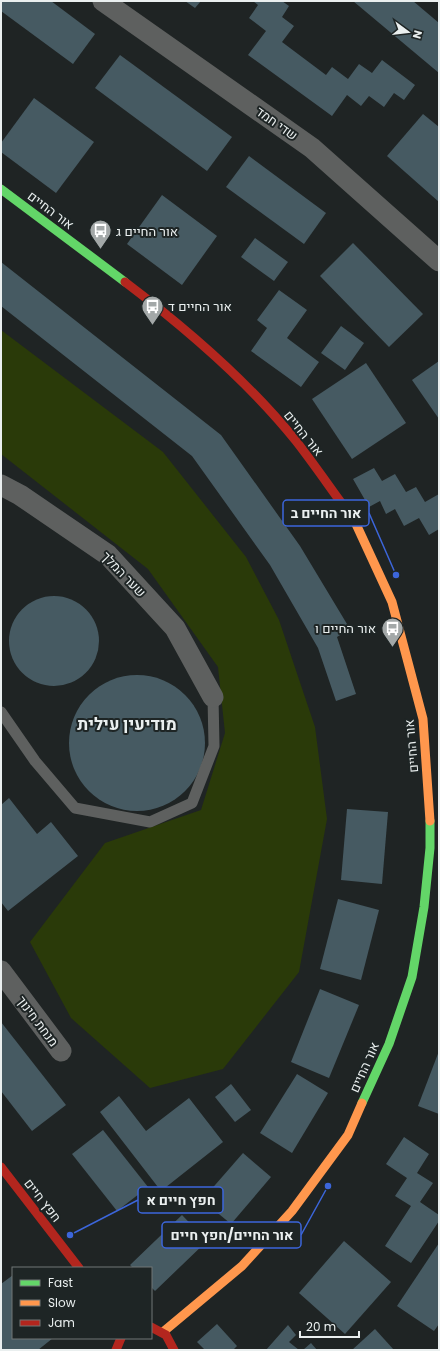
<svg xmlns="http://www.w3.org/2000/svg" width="440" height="1351" font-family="Poppins,Heebo,sans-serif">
<rect width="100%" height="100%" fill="#1f2424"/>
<path fill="#2a3a09" d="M1,330L163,452L246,557L279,620L315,727L327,819L299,972L223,1069L150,1088L71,1018L30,942L105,843L201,810L225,733L218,667L148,569L1,454Z"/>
<g fill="#465a62">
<path d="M1,1H51L95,34L73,64L1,11Z"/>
<path d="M185,1H201L195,8Z"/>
<path d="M253,1H282L289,6L282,17L294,26L282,42L326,75L332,67L348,79L359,64L372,73L382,60L415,85L404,100L394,93L384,107L369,96L361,106L347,95L332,116L248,55L266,31L249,18L258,5Z"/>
<path d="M353,1H413L439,23V73Z"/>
<path d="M120,55L232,137L207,171L95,88Z"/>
<path d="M34,98L94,142L56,193L1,152V143Z"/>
<path d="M423,114L439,127V202L387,156Z"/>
<path d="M249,156L326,213L304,244L226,187Z"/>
<path d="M162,195L217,236L182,285L127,244Z"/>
<path d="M255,238L288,262L274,281L241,257Z"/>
<path d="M353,243L423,314L389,347L320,276Z"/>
<path d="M1,262L221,435L300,546L350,629L337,637L356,694L336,701L318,648L270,565L192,456L1,306Z"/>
<path d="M279,290L307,310L287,338L319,362L301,387L251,351L267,328L257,320Z"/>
<path d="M341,326L364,343L345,370L321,353Z"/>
<path d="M439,361V419L412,380Z"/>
<path d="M366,363L406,423L352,459L312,399Z"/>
<path d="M374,468L382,481L395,474L406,492L416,487L425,502L439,494V529L429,535L419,518L404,526L395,509L386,514L380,501L369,507L353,479Z"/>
<circle cx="54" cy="641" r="45"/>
<circle cx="137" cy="743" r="68"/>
<path d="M9,798L37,834L51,822L78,856L8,911L1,902V805Z"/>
<path d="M347,809L388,812L382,884L341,880Z"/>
<path d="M338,899L379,910L361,980L320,969Z"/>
<path d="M320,989L359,1005L329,1078L291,1062Z"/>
<path d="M1,1022L66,1105L32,1131L1,1091Z"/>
<path d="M439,1051V1114L418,1106Z"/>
<path d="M297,1074L328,1093L292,1153L260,1133Z"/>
<path d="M231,1084L251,1110L235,1122L215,1097Z"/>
<path d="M119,1096L146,1131L189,1098L223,1142L161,1191L100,1112Z"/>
<path d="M103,1130L148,1187L117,1211L72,1154Z"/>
<path d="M404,1137L429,1154L417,1173L433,1183L420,1202L439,1215V1221L411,1263L385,1246L411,1206L395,1196L407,1178L386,1164Z"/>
<path d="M243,1153L271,1177L231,1224L202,1200Z"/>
<path d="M182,1215L207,1241L155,1291L151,1287V1268H133L130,1265Z"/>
<path d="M344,1241L391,1282L345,1334L299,1293Z"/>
<path d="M439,1243V1324L434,1331L397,1306Z"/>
<path d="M13,1275V1338H53L38,1350H1V1284Z"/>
<path d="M217,1324L237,1346L233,1350H205L197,1342Z"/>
<path d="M288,1325L296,1335L289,1342L299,1350H266Z"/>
<path d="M375,1329L394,1350H352Z"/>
<path d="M311,1343L317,1350H303Z"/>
</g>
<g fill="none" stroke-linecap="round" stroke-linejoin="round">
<path stroke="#5e605f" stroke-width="11" d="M1,712L35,761L75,808L150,822L192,803L214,746L213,697"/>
<g stroke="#5e605f" stroke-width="21">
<path d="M103,1L312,148L439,261"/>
<path d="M1,485L20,495L108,555L175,628L213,697"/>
<path d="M1,971L61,1051"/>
</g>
<g stroke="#63d668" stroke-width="9">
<path d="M1,189L125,282"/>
<path d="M362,1103L389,1044L412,977L424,907L430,848V821"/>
</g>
<g stroke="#ff974d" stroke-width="9">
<path d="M348,512L356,524L392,602L423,719L430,821"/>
<path d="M163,1332L242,1266L292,1211L348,1135L362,1103"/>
</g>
<g stroke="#b3261e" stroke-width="9">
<path d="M125,282C187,329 248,381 296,441C314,464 331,489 348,512"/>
<path d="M1,1167L79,1268"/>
<path d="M151,1327L166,1335L174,1350"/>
<path d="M116,1350L121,1338"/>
</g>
</g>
<defs>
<symbol id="bus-pin" viewBox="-11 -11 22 30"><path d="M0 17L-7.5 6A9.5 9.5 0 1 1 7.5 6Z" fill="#a3a8a8" stroke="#1e2525"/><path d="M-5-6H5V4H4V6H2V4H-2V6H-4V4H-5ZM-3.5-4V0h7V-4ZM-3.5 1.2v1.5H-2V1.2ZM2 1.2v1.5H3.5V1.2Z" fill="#fff"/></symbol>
</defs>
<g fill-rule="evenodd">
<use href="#bus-pin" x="88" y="218" width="25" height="34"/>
<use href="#bus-pin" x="140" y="294" width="25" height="34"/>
<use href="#bus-pin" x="380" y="616" width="25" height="34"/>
</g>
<g text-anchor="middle" stroke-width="4" stroke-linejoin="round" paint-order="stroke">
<g font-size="13" fill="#eaefef" stroke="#1e2525">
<text transform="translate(277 123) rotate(35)" y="5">שדי חמד</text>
<text transform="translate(51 210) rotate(37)" y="5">אור החיים</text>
<text transform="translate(304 433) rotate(51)" y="5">אור החיים</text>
<text transform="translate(124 574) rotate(46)" y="5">שער המלך</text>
<text transform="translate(411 746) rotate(-95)" y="5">אור החיים</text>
<text transform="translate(38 1021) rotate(53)" y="5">מנחת חינוך</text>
<text transform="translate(364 1067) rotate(-66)" y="5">אור החיים</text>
<text transform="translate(43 1200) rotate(52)" y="5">חפץ חיים</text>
</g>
<g font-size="13" fill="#eaefef" stroke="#1e2525" text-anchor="start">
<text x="116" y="236">אור החיים ג</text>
<text x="168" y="311">אור החיים ד</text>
<text x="376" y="633" text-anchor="end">אור החיים ו</text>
</g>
<g font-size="17" font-weight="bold" fill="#eaefef" stroke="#1e2525">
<text x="127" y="730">מודיעין עילית</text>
</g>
</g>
<path fill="none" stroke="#3c66db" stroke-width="1.5" d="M396 575L369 513M70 1235L138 1200M328 1186L301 1235"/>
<g fill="#3c66db" stroke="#1e2525" stroke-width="1.5">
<circle cx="396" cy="575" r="4"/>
<circle cx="70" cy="1235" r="4"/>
<circle cx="328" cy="1186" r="4"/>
</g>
<g fill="#1e2525" stroke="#3c66db" stroke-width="1.5">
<rect x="283" y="500" width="86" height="26" rx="4"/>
<rect x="138" y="1187" width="85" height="26" rx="4"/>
<rect x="162" y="1222" width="139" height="26" rx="4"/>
</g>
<g font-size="14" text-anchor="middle" font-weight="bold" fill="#eaefef">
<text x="326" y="518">אור החיים ב</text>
<text x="181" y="1205">חפץ חיים א</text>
<text x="232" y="1240">אור החיים/חפץ חיים</text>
</g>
<rect width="440" height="1351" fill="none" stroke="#eaefef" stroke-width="4"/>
<rect x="12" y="1267" width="140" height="72" fill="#1e2525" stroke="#707676"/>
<rect x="20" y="1280" width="20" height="6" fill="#63d668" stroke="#707676"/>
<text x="48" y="1287" font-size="12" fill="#eaefef">Fast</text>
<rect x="20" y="1300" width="20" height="6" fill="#ff974d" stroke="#707676"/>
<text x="48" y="1307" font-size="12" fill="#eaefef">Slow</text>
<rect x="20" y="1320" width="20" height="6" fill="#b3261e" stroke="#707676"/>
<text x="48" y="1327" font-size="12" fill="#eaefef">Jam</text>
<g transform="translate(408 32) rotate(105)" stroke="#1e2525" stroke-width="3" paint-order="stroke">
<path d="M0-3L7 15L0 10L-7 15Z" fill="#eaefef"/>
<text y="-6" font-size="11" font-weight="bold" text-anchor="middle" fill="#eaefef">N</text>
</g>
<path d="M300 1331v6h59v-6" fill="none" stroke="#eaefef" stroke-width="2"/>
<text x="306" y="1331" font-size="12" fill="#eaefef" stroke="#1e2525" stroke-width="3" paint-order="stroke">20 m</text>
</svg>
